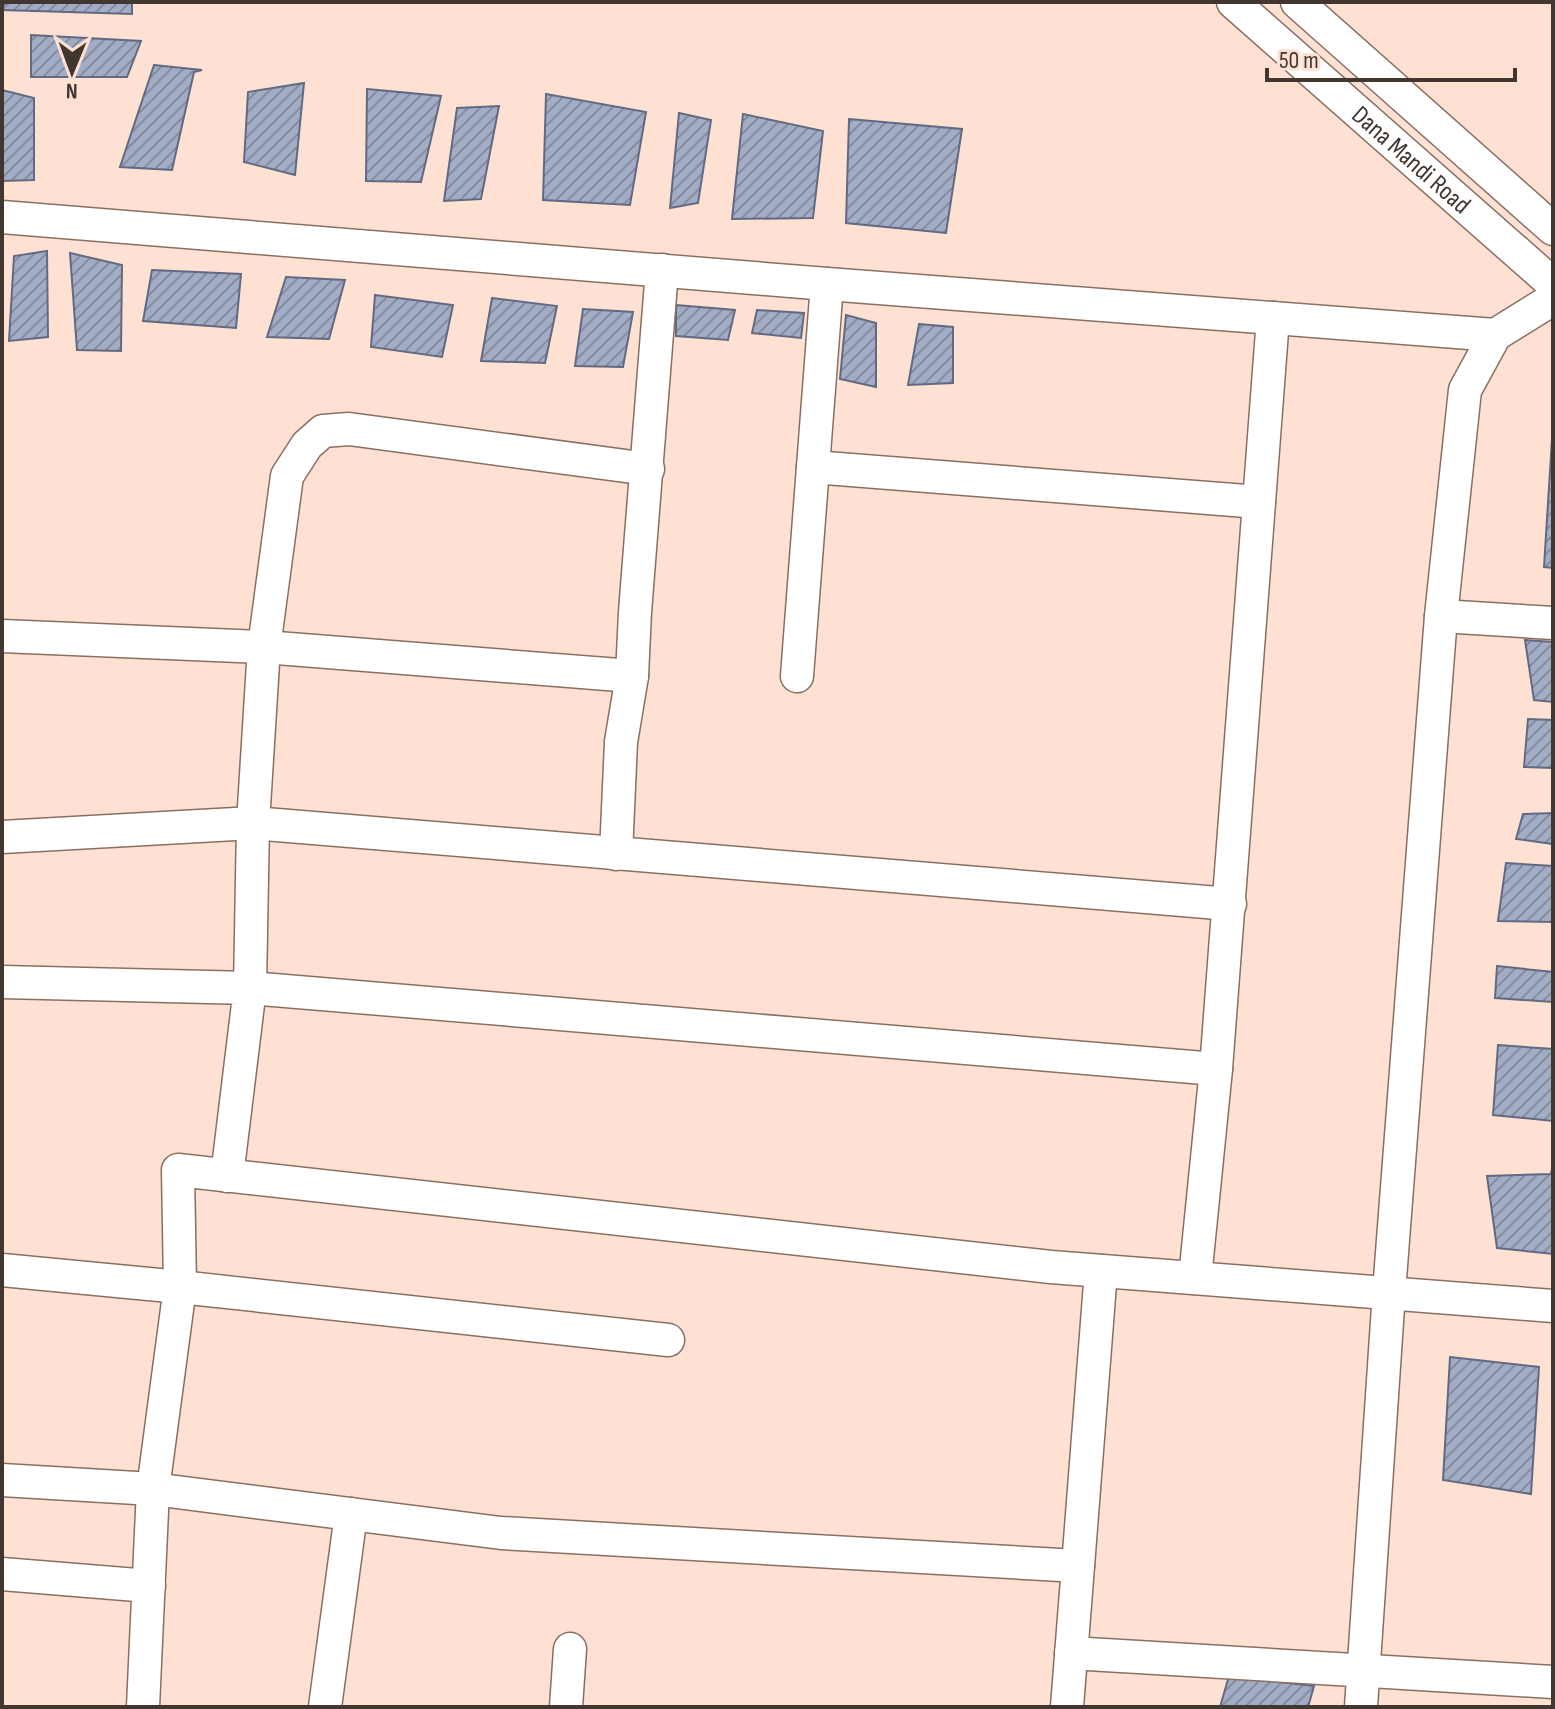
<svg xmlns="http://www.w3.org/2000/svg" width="1555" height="1709" font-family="'Sofia Sans Condensed',sans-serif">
<defs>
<pattern id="building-hatch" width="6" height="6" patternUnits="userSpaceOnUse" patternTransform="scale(2)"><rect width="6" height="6" fill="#a2acc5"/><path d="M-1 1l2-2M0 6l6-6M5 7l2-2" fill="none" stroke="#868da0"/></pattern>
</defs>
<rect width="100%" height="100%" fill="#fee1d2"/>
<g fill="url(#building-hatch)" stroke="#616a81" stroke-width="2">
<path d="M5,2H132V14L2,10Z"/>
<path d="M31,35L141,41L127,77H31Z"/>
<path d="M154,65L202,70L194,72L172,170L120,167Z"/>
<path d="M304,83L295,175L244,162L248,92Z"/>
<path d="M367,89L441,96L421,182L366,181Z"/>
<path d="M2,90L34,98V180L2,181Z"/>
<path d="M546,94L646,112L630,205L543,200Z"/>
<path d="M499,106L481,199L444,201L457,108Z"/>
<path d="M679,113L711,120L698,203L670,208Z"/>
<path d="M743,114L823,131L813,218L732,219Z"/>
<path d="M849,119L962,129L946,233L846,223Z"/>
<path d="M47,251L48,337L9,341L14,256Z"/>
<path d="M70,253L122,265L121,351L77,350Z"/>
<path d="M152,270L241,274L236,328L143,321Z"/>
<path d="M286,277L345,280L329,339L267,337Z"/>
<path d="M375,295L453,305L442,357L371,347Z"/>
<path d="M492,298L557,306L545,363L481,361Z"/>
<path d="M676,305L735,310L728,340L676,336Z"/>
<path d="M583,309L633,312L623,367L575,366Z"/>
<path d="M757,310L804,313L801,338L752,333Z"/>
<path d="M846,315L876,323V387L840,379Z"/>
<path d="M919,324L953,327V383L908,385Z"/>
<path d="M1553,423V568L1544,567Z"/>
<path d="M1525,640L1553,642V702L1534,700Z"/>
<path d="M1528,719L1553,720V768L1524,767Z"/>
<path d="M1553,813V844L1516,839L1523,814Z"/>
<path d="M1506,863L1553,866V922L1498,921Z"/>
<path d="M1497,966L1553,972V1002L1495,998Z"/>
<path d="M1498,1045L1553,1049V1121L1493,1115Z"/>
<path d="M1553,1164V1254L1497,1248L1487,1176L1551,1174Z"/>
<path d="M1450,1357L1539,1367L1531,1494L1443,1480Z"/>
<path d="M1229,1676L1314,1686L1308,1707H1220Z"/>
</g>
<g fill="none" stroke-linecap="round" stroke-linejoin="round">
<defs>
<g id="minor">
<path id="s1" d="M1233,2L1553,284"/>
<path d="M1297,2L1553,229"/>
<path d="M2,217L827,284L1495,335"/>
<path d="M813,467L1259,502"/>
<path d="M648,469L349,429L323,431L307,445L287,476L264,647L253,823L250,988L1216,1069L1195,1278"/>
<path d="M1441,616L1553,623"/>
<path d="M2,636L264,647L632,676"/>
<path d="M797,676L827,284"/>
<path d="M2,837L253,823L1230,904"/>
<path d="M616,854L621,742L632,676L635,612L662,270"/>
<path d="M2,982L250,988L227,1176"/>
<path d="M1216,1069L1273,318"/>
<path d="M2,1270L180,1287L668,1340"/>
<path d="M2,1480L153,1489L501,1533L1078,1566"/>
<path d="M2,1574L149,1586"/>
<path d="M1071,1653L1553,1682"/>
<path d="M143,1707L153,1489L180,1287L178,1170L1051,1267L1553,1306"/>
<path d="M325,1707L351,1514"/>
<path d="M566,1707L570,1649"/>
<path d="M1067,1707L1101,1271"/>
<path d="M1361,1707L1389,1292L1441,616L1465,390L1495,335L1553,299"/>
</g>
</defs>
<use href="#minor" stroke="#896f62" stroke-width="35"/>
<use href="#minor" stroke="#fff" stroke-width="32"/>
</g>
<g text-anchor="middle" stroke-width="8" stroke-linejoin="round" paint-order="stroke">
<g font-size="26" fill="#413630" stroke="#fee1d2">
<text dy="9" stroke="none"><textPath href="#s1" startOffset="238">Dana Mandi Road</textPath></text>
</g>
</g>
<rect width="1555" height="1709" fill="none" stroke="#413630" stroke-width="8"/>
<g transform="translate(72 72) rotate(181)" stroke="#fee1d2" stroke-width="6" paint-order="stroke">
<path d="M0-6L14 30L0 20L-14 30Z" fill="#413630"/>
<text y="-12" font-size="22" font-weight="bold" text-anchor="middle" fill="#413630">N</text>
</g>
<path d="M1267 68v12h248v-12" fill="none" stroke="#413630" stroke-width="4"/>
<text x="1279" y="68" font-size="24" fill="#413630" stroke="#fee1d2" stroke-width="6" paint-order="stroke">50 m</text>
</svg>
